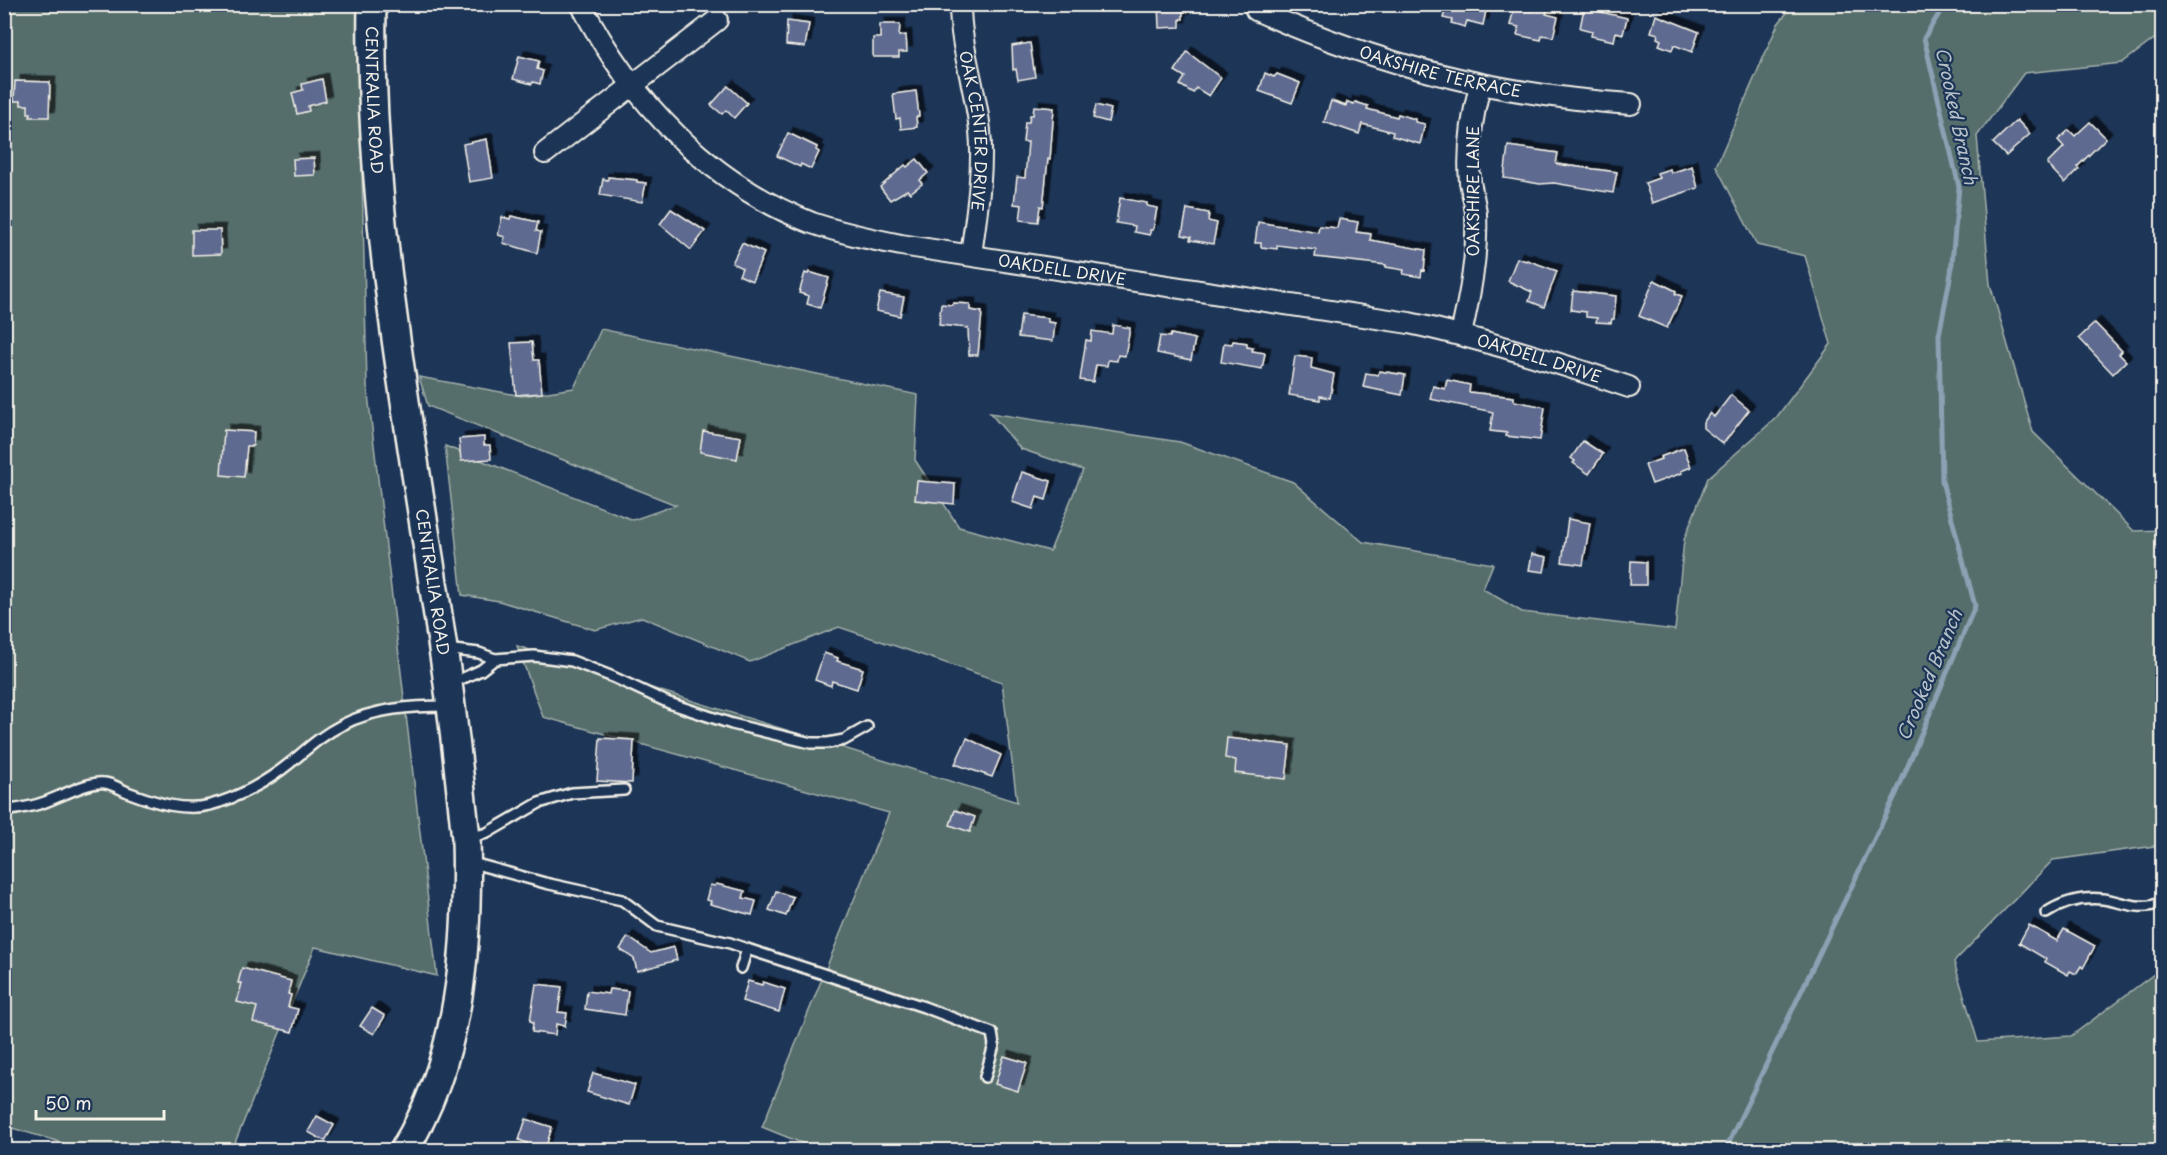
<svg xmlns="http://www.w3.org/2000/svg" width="2167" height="1155" font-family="'Playpen Sans',sans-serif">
<defs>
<filter id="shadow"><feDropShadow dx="5.5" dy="-5.5" stdDeviation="0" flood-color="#0009"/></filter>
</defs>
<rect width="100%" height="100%" fill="#1d3557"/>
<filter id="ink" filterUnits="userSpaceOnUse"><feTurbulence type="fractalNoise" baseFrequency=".0167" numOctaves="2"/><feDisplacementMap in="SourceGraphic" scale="12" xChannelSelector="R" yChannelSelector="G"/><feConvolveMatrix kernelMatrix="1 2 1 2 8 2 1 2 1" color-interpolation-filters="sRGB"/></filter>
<g filter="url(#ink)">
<g fill="#546e6c" stroke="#a4b0aa" stroke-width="1.5">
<path d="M4,5H358L367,386L437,976L315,947L232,1150H87L5,1126Z"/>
<path d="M1793,5H2162V33L2122,63L2024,73L1977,136L1990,284L2033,432L2134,531L2162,530V845L2053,860L1954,962L1978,1042L2071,1036L2162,968V1150H819L762,1127L889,813L543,717L517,646L1017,802L1002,682L839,627L750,662L642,617L595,630L499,601L462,595L445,446L633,520L676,505L428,406L419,377L522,396L574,388L601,329L918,395L915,460L959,527L1050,551L1083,470L1021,449L990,413L1180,442L1293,482L1363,542L1493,564L1483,589L1522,612L1675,630L1684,540L1708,478L1776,418L1831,344L1805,256L1757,245L1716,166L1778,24Z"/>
</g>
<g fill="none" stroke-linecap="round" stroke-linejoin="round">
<path stroke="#8ca1b3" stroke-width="5" d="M1725,1150L1896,794L1975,606L1942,481L1939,335L1951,273L1959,187L1924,38L1945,4"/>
</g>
<g fill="#5e6b90" stroke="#f4f1e8" stroke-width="1.5" filter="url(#shadow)">
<path d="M1158,4H1183V19H1180V27L1159,28Z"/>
<path d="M1447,4H1480L1487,6L1483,25L1467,21L1465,27L1451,23L1452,20L1443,18Z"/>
<path d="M1534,4H1549L1546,14L1558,17L1553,37L1542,35L1541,40L1517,35L1519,27L1510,25L1514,8L1532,11Z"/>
<path d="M1584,8L1627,18L1623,34L1616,32L1614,41L1591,36L1592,31L1580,28Z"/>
<path d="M1656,15L1699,32L1692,52L1674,45L1672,50L1659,45L1661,40L1657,38L1658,34L1651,32Z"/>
<path d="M787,21L809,24L805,47L786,45Z"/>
<path d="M880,24H900L899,36L906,35L907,52H899V57H873V38H880Z"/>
<path d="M1030,43L1035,77L1018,80L1016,69L1013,70L1012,46Z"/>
<path d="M1187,52L1221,78L1209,96L1196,88L1193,93L1180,85L1185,77L1175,71Z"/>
<path d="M519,56L539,61L537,69L543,71L540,84L533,82L532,84L513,79Z"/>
<path d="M1265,73L1274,77L1277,74L1300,83L1292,103L1259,91Z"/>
<path d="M322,79L326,101L308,106L309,111L297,114L292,93L303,90L302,84Z"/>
<path d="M15,81L50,82L49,117H30L31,113H28V105H21V101H14Z"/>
<path d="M728,86L747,103L734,118L726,110L722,114L711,105Z"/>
<path d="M916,91L919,116L916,117L917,127L901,129L900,118L896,119L893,94Z"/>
<path d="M1331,101L1346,106L1347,102L1354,104L1355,102L1368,106L1367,109L1397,117L1398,114L1415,119V122L1425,124L1420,144L1392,136L1393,132L1362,124L1359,134L1324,122Z"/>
<path d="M1096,105L1111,109L1108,122L1093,118Z"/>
<path d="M1034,106L1054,108L1050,159H1048L1043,207L1040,206L1038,222L1020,220L1022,205L1014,204L1017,177L1025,178L1028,142H1023L1025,122H1029L1030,115H1033Z"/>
<path d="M2017,120L2030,134L2006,156L1993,143Z"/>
<path d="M2090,122L2106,138L2077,167L2079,169L2065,183L2047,164L2064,147L2058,140L2069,130L2075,136Z"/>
<path d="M788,133L817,147L816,150L819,152L811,169L801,164L800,167L777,156Z"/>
<path d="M487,139L493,178L469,182L463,144Z"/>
<path d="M1508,146L1558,153L1556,164L1617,172L1613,193L1554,183L1540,184L1504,178Z"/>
<path d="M314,158L315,175L294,176L293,159Z"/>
<path d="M917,159L928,173L920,180L922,184L910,193L907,190L890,200L880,187L905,165L907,167Z"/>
<path d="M1692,166L1698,188L1652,203L1645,183L1659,178L1657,173L1670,169L1671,173Z"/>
<path d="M608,177L637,180V182L646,183L642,202L600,195L603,179L608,180Z"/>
<path d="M1120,198L1147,203V206L1157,208L1153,230H1150V235L1134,232L1135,226L1116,223Z"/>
<path d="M671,209L705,231L691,250L660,224Z"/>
<path d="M1187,209L1209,213L1208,221L1217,223L1213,244L1190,240L1191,237L1182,235Z"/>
<path d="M511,216L538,222L536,231L541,232L537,253L503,243L505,237L498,235L502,217L510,219Z"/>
<path d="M1339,219L1358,222L1356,232L1371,234L1370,240L1426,250L1424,271L1422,270L1421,277L1403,274L1404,270L1386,267V265L1315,257L1316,250L1277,245V249L1261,247V243H1255L1258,222L1318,232L1319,226L1337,228Z"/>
<path d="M192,230H220L221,254L192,255Z"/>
<path d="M742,243L764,253L752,281L739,275L742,268L732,263Z"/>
<path d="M1517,258L1526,261L1527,260L1557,271L1544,307L1529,301L1532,292L1508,281Z"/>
<path d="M809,272L829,278L820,308L807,304L809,296L799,293L805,273L808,274Z"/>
<path d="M1654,280L1676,291L1675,294L1682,296L1667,328L1639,316Z"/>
<path d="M1573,291L1616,296L1614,319H1612L1611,323L1596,322L1597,318L1586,317V312L1571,310Z"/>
<path d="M880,293L904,297L900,316L876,311Z"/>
<path d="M953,303L970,304V310L982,312L978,355H969L968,328L939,325L941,304L953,305Z"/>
<path d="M1021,315L1048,318V322L1055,323L1053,341L1018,337Z"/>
<path d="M2095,323L2122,351L2119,354L2126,361L2113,374L2079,338Z"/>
<path d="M1113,325L1130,328L1125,356L1118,355L1117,361L1108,360L1107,366L1096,365L1093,382L1080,380L1086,340L1091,341L1092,331L1112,334Z"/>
<path d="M1171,334L1195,339L1191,360L1157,353L1160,336L1170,337Z"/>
<path d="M1233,341L1247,343V347L1253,348L1252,351L1265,353L1262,369L1221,362L1224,343L1232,344Z"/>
<path d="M532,342L534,360H539L542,393L516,395L511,343Z"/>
<path d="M1295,356L1312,358L1311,368L1334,374L1330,398L1320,396V400L1289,395Z"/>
<path d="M1379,371L1405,375L1402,395L1363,387L1366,373L1378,375Z"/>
<path d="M1447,380L1470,385L1469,392L1514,397V401L1545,407L1540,440L1506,436L1507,433L1490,431L1493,412L1430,399L1433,386L1445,389Z"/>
<path d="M1731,395L1749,410L1723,444L1703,428V423L1710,413L1714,417Z"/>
<path d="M224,430L254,432L253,446H247L244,477L221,475Z"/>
<path d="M703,431L741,437L737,459L700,452Z"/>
<path d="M484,437V445H490L491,459L461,461L459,439Z"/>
<path d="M1583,441L1603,454L1589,474L1573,463L1575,461L1571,458Z"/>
<path d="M1684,448L1691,467L1681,471L1682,473L1652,484L1645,465L1661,459L1660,457Z"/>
<path d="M1022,472L1051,481L1046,500L1037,497L1033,509L1012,502Z"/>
<path d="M917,481L955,484L954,504L915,500Z"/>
<path d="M1568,519L1590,523L1583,565L1562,562Z"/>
<path d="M1532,554L1547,557L1544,572L1529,570Z"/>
<path d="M1631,561L1646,562V585H1630Z"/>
<path d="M824,653L838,658L837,661L863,669L857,689L832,681L831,686L815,680Z"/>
<path d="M600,738L634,740L632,783L597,781Z"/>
<path d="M967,738L1001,755L992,777L955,764Z"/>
<path d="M1227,738L1290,745L1286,779L1235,773L1236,760L1225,758Z"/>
<path d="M955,810L975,817L970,832L950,825Z"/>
<path d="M716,884L745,891L743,898L756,901L752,915L710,904L711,901L706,900L710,885L715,886Z"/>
<path d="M776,891L793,897L786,916L769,910Z"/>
<path d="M2029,925L2057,941L2064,929L2095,946L2083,968L2081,966L2076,974L2070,971L2068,975L2045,962L2046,959L2019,943Z"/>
<path d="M628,937L651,953L674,947L677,960L637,971L634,959L620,949Z"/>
<path d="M242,968L291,981L288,994L291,995L288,1007L298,1009L292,1032L253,1022L257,1007L237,1002L242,983H238Z"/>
<path d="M748,981L762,985L763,982L785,989L779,1012L742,1001Z"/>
<path d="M536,984L562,987L558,1012L567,1013L565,1026L556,1024L555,1035L532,1032L533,1022L530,1021Z"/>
<path d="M609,989L628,991L625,1015L585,1009L587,991L608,994Z"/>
<path d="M372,1008L385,1016L374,1034L360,1026Z"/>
<path d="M1004,1056L1027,1063L1018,1091L995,1084Z"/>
<path d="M593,1073L635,1085L629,1105L587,1092Z"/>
<path d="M317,1116L334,1125L325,1141L308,1132Z"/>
<path d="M526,1119L552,1127L545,1150H537L525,1147L527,1143L519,1140Z"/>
</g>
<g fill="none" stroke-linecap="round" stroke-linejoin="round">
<defs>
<g id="service">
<path d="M445,649L479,653L495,659L481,670L450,684"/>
<path d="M495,659L534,656L572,661L613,677L669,703L732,724L811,743H828L844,740L867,727"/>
<path d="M4,811C18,809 32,807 45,802C60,797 90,780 105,783C113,784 122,790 130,793C154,802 184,812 210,805C238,798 268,781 290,763C307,749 322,735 342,725C374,708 413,706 448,706"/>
<path d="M469,838L487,833L539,803L572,793L624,790"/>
<path d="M469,862L545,883L622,900L657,926L730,943L747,949L741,968"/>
<path d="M2046,913C2063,902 2082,897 2103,899C2124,902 2141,912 2162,902"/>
<path d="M747,949L924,1007L992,1033L994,1045L985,1077"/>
</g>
<g id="minor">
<path id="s1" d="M581,4C631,101 709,183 812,223C841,233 871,239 901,245L1409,323C1484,339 1556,362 1629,387"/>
<path id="s2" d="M960,4C960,48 976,89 980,131C984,170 976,217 971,255"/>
<path id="s3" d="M1256,10C1379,65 1496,95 1631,104"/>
<path d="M545,153L717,20"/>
<path d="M1461,334C1470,295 1478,254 1476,214C1475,203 1472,192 1470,182C1467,149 1472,117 1480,85"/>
</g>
<g id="secondary">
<path id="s4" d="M372,4C368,222 412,435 443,649C453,712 459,775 466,838C469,944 461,1058 404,1150"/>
</g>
</defs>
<use href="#service" stroke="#f4f1e8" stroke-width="14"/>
<use href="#minor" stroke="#f4f1e8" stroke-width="24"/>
<use href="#secondary" stroke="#f4f1e8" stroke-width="32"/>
<use href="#service" stroke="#1d3557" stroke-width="9"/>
<use href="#minor" stroke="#1d3557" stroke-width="20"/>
<use href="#secondary" stroke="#1d3557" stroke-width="27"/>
</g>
</g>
<g text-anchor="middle" stroke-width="4.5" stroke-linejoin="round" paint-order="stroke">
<g font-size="16" fill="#f4f1e8" stroke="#1d3557">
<text dy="6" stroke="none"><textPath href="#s3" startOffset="195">OAKSHIRE TERRACE</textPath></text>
<text dy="6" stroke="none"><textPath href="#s4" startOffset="96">CENTRALIA ROAD</textPath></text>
<text dy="6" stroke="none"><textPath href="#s2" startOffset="128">OAK CENTER DRIVE</textPath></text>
<text transform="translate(1473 191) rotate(-90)" y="6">OAKSHIRE LANE</text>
<text dy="6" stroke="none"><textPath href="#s1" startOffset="580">OAKDELL DRIVE</textPath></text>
<text dy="6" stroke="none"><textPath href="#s1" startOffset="1066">OAKDELL DRIVE</textPath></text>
<text dy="6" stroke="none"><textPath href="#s4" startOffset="582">CENTRALIA ROAD</textPath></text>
</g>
<g font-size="18" font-style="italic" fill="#b7c2c9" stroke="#1d3557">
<text transform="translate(1956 116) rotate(78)" y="6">Crooked Branch</text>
<text transform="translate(1930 675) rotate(-67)" y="6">Crooked Branch</text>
</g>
</g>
<rect width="2167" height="1155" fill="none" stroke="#1d3557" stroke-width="24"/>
<rect x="12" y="12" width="2143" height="1131" fill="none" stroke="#f4f1e8" stroke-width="2" filter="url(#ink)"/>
<path d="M36 1110v9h128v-9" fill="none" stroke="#f4f1e8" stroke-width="3"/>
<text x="45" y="1110" font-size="18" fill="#f4f1e8" stroke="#1d3557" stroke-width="4.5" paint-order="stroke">50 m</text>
</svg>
